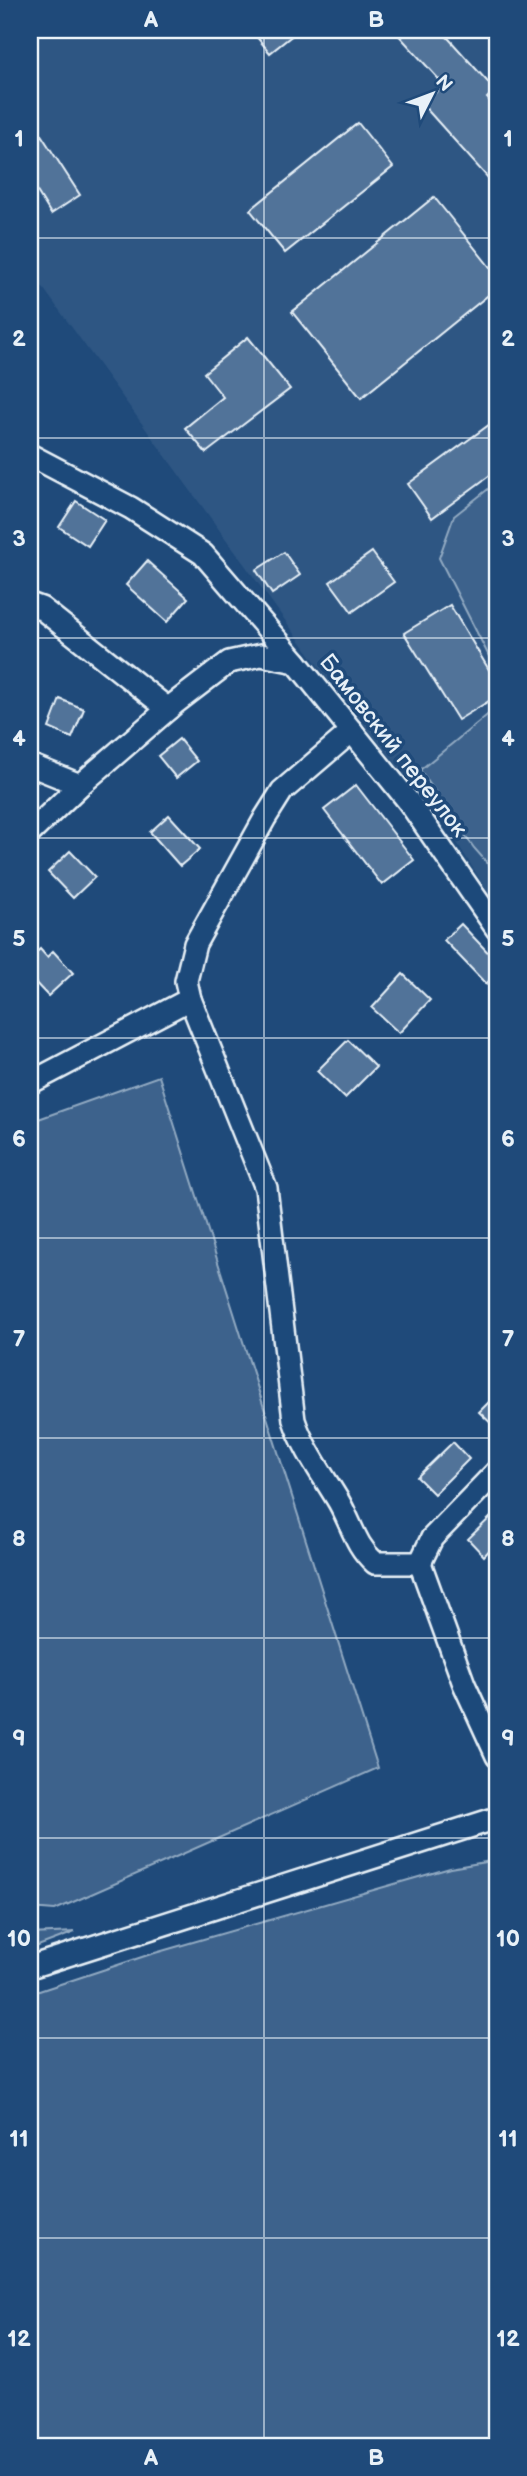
<svg xmlns="http://www.w3.org/2000/svg" width="527" height="2476" font-family="'Balsamiq Sans',sans-serif">
<rect width="100%" height="100%" fill="#1f4a7a"/>
<filter id="ink" filterUnits="userSpaceOnUse"><feTurbulence type="fractalNoise" baseFrequency=".0143" numOctaves="2"/><feDisplacementMap in="SourceGraphic" scale="14" xChannelSelector="R" yChannelSelector="G"/><feConvolveMatrix kernelMatrix="1 2 1 2 8 2 1 2 1" color-interpolation-filters="sRGB"/></filter>
<g filter="url(#ink)">
<path fill="#2e5683" d="M30,30H497V907L446,825L330,682L30,270Z"/>
<g fill="#3c628c" stroke="#92aac2" stroke-width="2">
<path d="M497,482V672L439,558L454,516Z"/>
<path d="M497,707V874L474,848L420,770Z"/>
<path d="M159,1076L378,1768L55,1910L30,1908V1122Z"/>
<path d="M497,1860V2446H30V1994L148,1955L450,1868Z"/>
<path d="M75,1932L30,1949V1934Z"/>
</g>
<g fill="#517399" stroke="#e8f1f8" stroke-width="2">
<path d="M251,30H299L270,53Z"/>
<path d="M394,30H441L495,90L487,98L497,109V188L422,104L444,85Z"/>
<path d="M358,123L393,167L285,253L250,210Z"/>
<path d="M40,133L80,195L51,214L30,180V140Z"/>
<path d="M434,197L497,276V288L361,398L292,312Z"/>
<path d="M248,337L290,389L206,453L185,428L223,397L204,373Z"/>
<path d="M497,419V470L432,518L408,484Z"/>
<path d="M76,501L105,520L88,546L59,527Z"/>
<path d="M284,552L300,575L272,594L256,570Z"/>
<path d="M372,552L394,582L352,612L330,582Z"/>
<path d="M147,561L188,598L167,622L126,585Z"/>
<path d="M450,605L497,683V696L458,720L404,633Z"/>
<path d="M60,699L84,709L72,738L49,728Z"/>
<path d="M179,739L197,761L176,778L158,756Z"/>
<path d="M356,785L414,860L382,885L324,810Z"/>
<path d="M169,815L200,849L180,866L150,832Z"/>
<path d="M70,851L95,877L73,898L48,872Z"/>
<path d="M461,924L497,962V973L486,984L444,940Z"/>
<path d="M40,949L47,957L53,951L73,973L48,996L30,977V958Z"/>
<path d="M403,974L430,1000L399,1033L372,1008Z"/>
<path d="M348,1040L376,1067L345,1098L317,1071Z"/>
<path d="M497,1394V1429L479,1412Z"/>
<path d="M453,1442L469,1459L434,1494L417,1477Z"/>
<path d="M497,1511V1542L484,1556L468,1539Z"/>
</g>
<g fill="none" stroke-linecap="round" stroke-linejoin="round">
<defs>
<g id="minor">
<path d="M30,455L131,508L203,554L296,662L409,802L497,929"/>
<path d="M30,604L41,608L168,709"/>
<path d="M352,731L282,791L265,818L195,944L186,981L190,999L266,1188L294,1420C304,1450 323,1475 339,1502C352,1525 355,1545 375,1563H420"/>
<path d="M30,765L80,785"/>
<path d="M30,833L80,785L174,704L229,662L261,655L296,662"/>
<path d="M30,1083L190,999"/>
<path d="M420,1563L464,1684L497,1756"/>
<path d="M420,1563L432,1538L497,1471"/>
<path d="M30,1967L497,1818"/>
</g>
</defs>
<use href="#minor" stroke="#e8f1f8" stroke-width="26"/>
<use href="#minor" stroke="#1f4a7a" stroke-width="21"/>
</g>
</g>
<path fill="none" stroke="#e8f1f8" stroke-width="2" stroke-opacity="0.55" d="M264,30V2446M30,238H497M30,438H497M30,638H497M30,838H497M30,1038H497M30,1238H497M30,1438H497M30,1638H497M30,1838H497M30,2038H497M30,2238H497"/>
<g text-anchor="middle" stroke-width="7" stroke-linejoin="round" paint-order="stroke">
<g font-size="23" fill="#e8f1f8" stroke="#1f4a7a">
<text transform="translate(394 745) rotate(52)" y="8">Бамовский переулок</text>
</g>
</g>
<rect width="527" height="2476" fill="none" stroke="#1f4a7a" stroke-width="77"/>
<g transform="translate(432 94) rotate(48)" stroke="#1f4a7a" stroke-width="5" paint-order="stroke">
<path d="M0-5L12 26L0 18L-12 26Z" fill="#e8f1f8"/>
<text y="-10" font-size="19" font-weight="bold" text-anchor="middle" fill="#e8f1f8">N</text>
</g>
<rect x="38" y="38" width="451" height="2400" fill="none" stroke="#e8f1f8" stroke-width="2.5"/>
<g font-size="23" text-anchor="middle" font-weight="bold" fill="#e8f1f8">
<text x="151" y="27">A</text>
<text x="376" y="27">B</text>
<text x="19" y="146">1</text>
<text x="508" y="146">1</text>
<text x="19" y="346">2</text>
<text x="508" y="346">2</text>
<text x="19" y="546">3</text>
<text x="508" y="546">3</text>
<text x="19" y="746">4</text>
<text x="508" y="746">4</text>
<text x="19" y="946">5</text>
<text x="508" y="946">5</text>
<text x="19" y="1146">6</text>
<text x="508" y="1146">6</text>
<text x="19" y="1346">7</text>
<text x="508" y="1346">7</text>
<text x="19" y="1546">8</text>
<text x="508" y="1546">8</text>
<text x="19" y="1746">9</text>
<text x="508" y="1746">9</text>
<text x="19" y="1946">10</text>
<text x="508" y="1946">10</text>
<text x="19" y="2146">11</text>
<text x="508" y="2146">11</text>
<text x="19" y="2346">12</text>
<text x="508" y="2346">12</text>
<text x="151" y="2465">A</text>
<text x="376" y="2465">B</text>
</g>
</svg>
